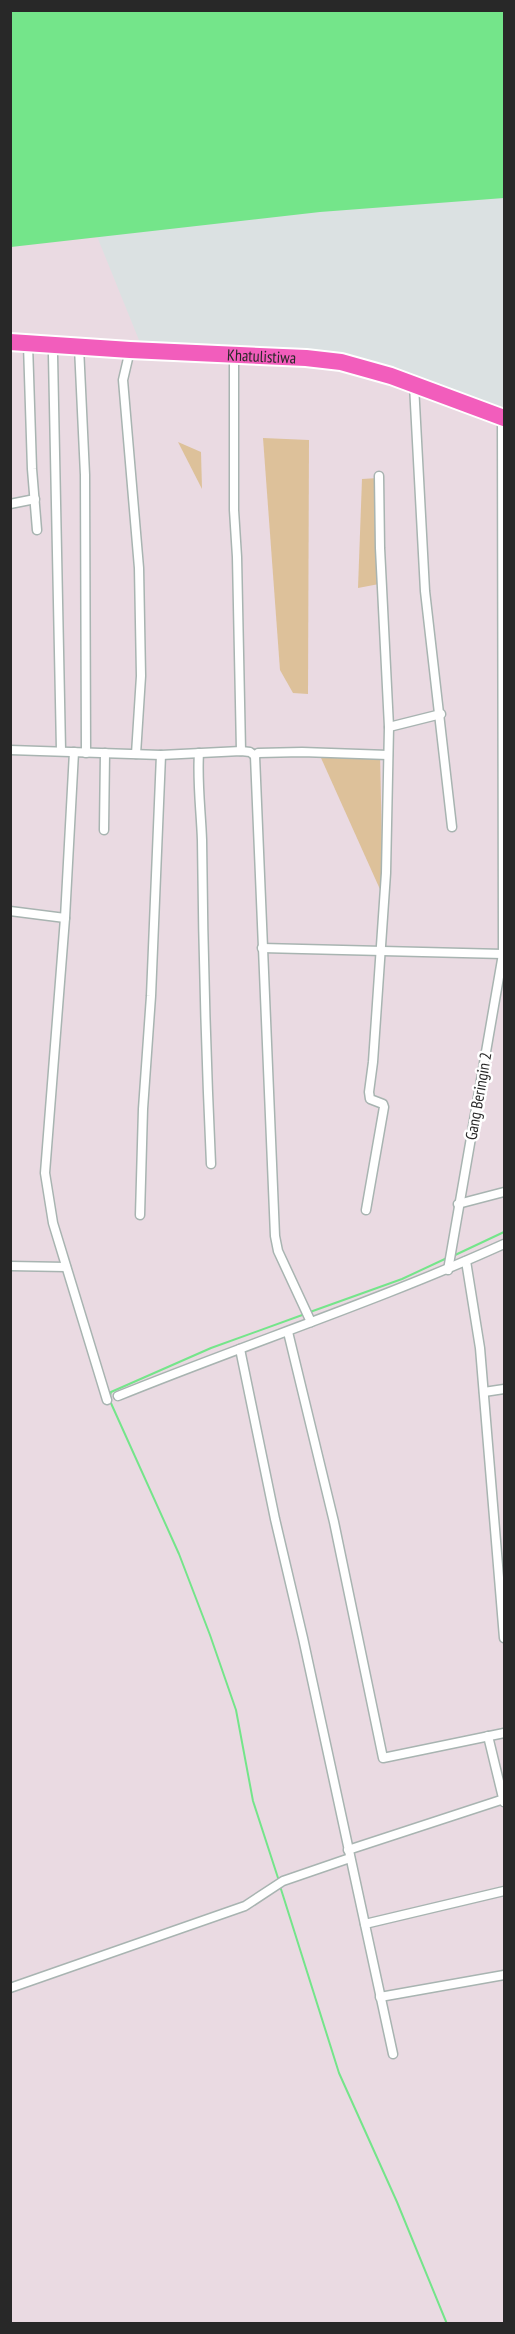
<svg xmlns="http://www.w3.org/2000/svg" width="515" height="2334" font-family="'PT Sans Narrow',sans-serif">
<rect width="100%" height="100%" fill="#eadae2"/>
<path fill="#dbe1e2" d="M504,193V427L415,383L309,359L143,350L92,224Z"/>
<g fill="#ddc19a">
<path d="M263,438L309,440L308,694L293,693L280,670Z"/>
<path d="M178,442L201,452L202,489Z"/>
<path d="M378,478L379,584L358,588L362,479Z"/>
<path d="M317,749L380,752L383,896Z"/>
</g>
<path fill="#74e58a" d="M10,11H504V198L320,212L11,247Z"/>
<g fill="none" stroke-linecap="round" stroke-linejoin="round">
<g stroke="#74e58a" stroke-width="2">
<path d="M453,1256L504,1232"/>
<path d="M310,1312L402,1279L447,1258"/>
<path d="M110,1396L111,1392L211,1348L305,1314"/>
<path d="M110,1401L179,1554L210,1635L236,1710L253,1801L279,1881"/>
<path d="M280,1886L339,2073L397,2202L447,2324"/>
</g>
<defs>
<g id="street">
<path d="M28,344L32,469L37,530"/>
<path d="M55,346L53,355L61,750"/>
<path d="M79,347L85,475L86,753"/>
<path d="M130,350L123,380L139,568L141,676L136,754"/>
<path d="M234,355V510L237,557L241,751"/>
<path d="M414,385L425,591L452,827"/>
<path d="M10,504L35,499"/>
<path d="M389,727L441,714"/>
<path d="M10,750L161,755L241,751L250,752L255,756L258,753L302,752L388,755"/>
<path d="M74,752L65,918L45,1173L53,1223L107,1400"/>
<path d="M199,753C197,782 201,811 202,840C203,948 206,1056 211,1164"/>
<path d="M255,756L275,1236L278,1251L311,1322"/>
<path d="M104,830L105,753"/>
<path d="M10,911L65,918"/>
<path d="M262,948L503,954"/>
<path d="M458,1204L504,1192"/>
<path d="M366,1210L384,1107L383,1104L370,1099L369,1092L373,1062L386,873L389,727L380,548L379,476"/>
<path d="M140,1215L143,1109L151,996L161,755"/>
<path d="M466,1261L480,1348L504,1638"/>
<path d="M10,1266L66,1267"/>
<path d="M448,1270L503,954L502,417"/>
<path d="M288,1332L334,1522L383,1758L504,1733"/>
<path d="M240,1349L275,1519L303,1638L393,2054"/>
<path d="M484,1392L504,1389"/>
<path d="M118,1396C246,1344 378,1301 504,1244"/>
<path d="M488,1736L504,1802"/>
<path d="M348,1850L504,1799"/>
<path d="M365,1924L504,1891"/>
<path d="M10,1988L245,1906L283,1881L350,1858"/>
<path d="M380,1997L504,1975"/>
</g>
<g id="highway">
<path id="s1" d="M10,342L130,350L306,358L341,362L391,376L504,418"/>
</g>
</defs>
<use href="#street" stroke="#a8b4b1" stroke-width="11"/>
<use href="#highway" stroke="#fff" stroke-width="20"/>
<use href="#street" stroke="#fff" stroke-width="8"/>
<use href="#highway" stroke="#f25dbc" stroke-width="16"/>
</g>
<g text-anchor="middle" stroke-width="5" stroke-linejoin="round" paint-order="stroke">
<g font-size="16" fill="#282828" stroke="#fff">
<text dy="6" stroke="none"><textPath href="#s1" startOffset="252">Khatulistiwa</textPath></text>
<text transform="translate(478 1096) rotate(-80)" y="6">Gang Beringin 2</text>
</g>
</g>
<rect width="515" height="2334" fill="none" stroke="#282828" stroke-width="24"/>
</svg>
